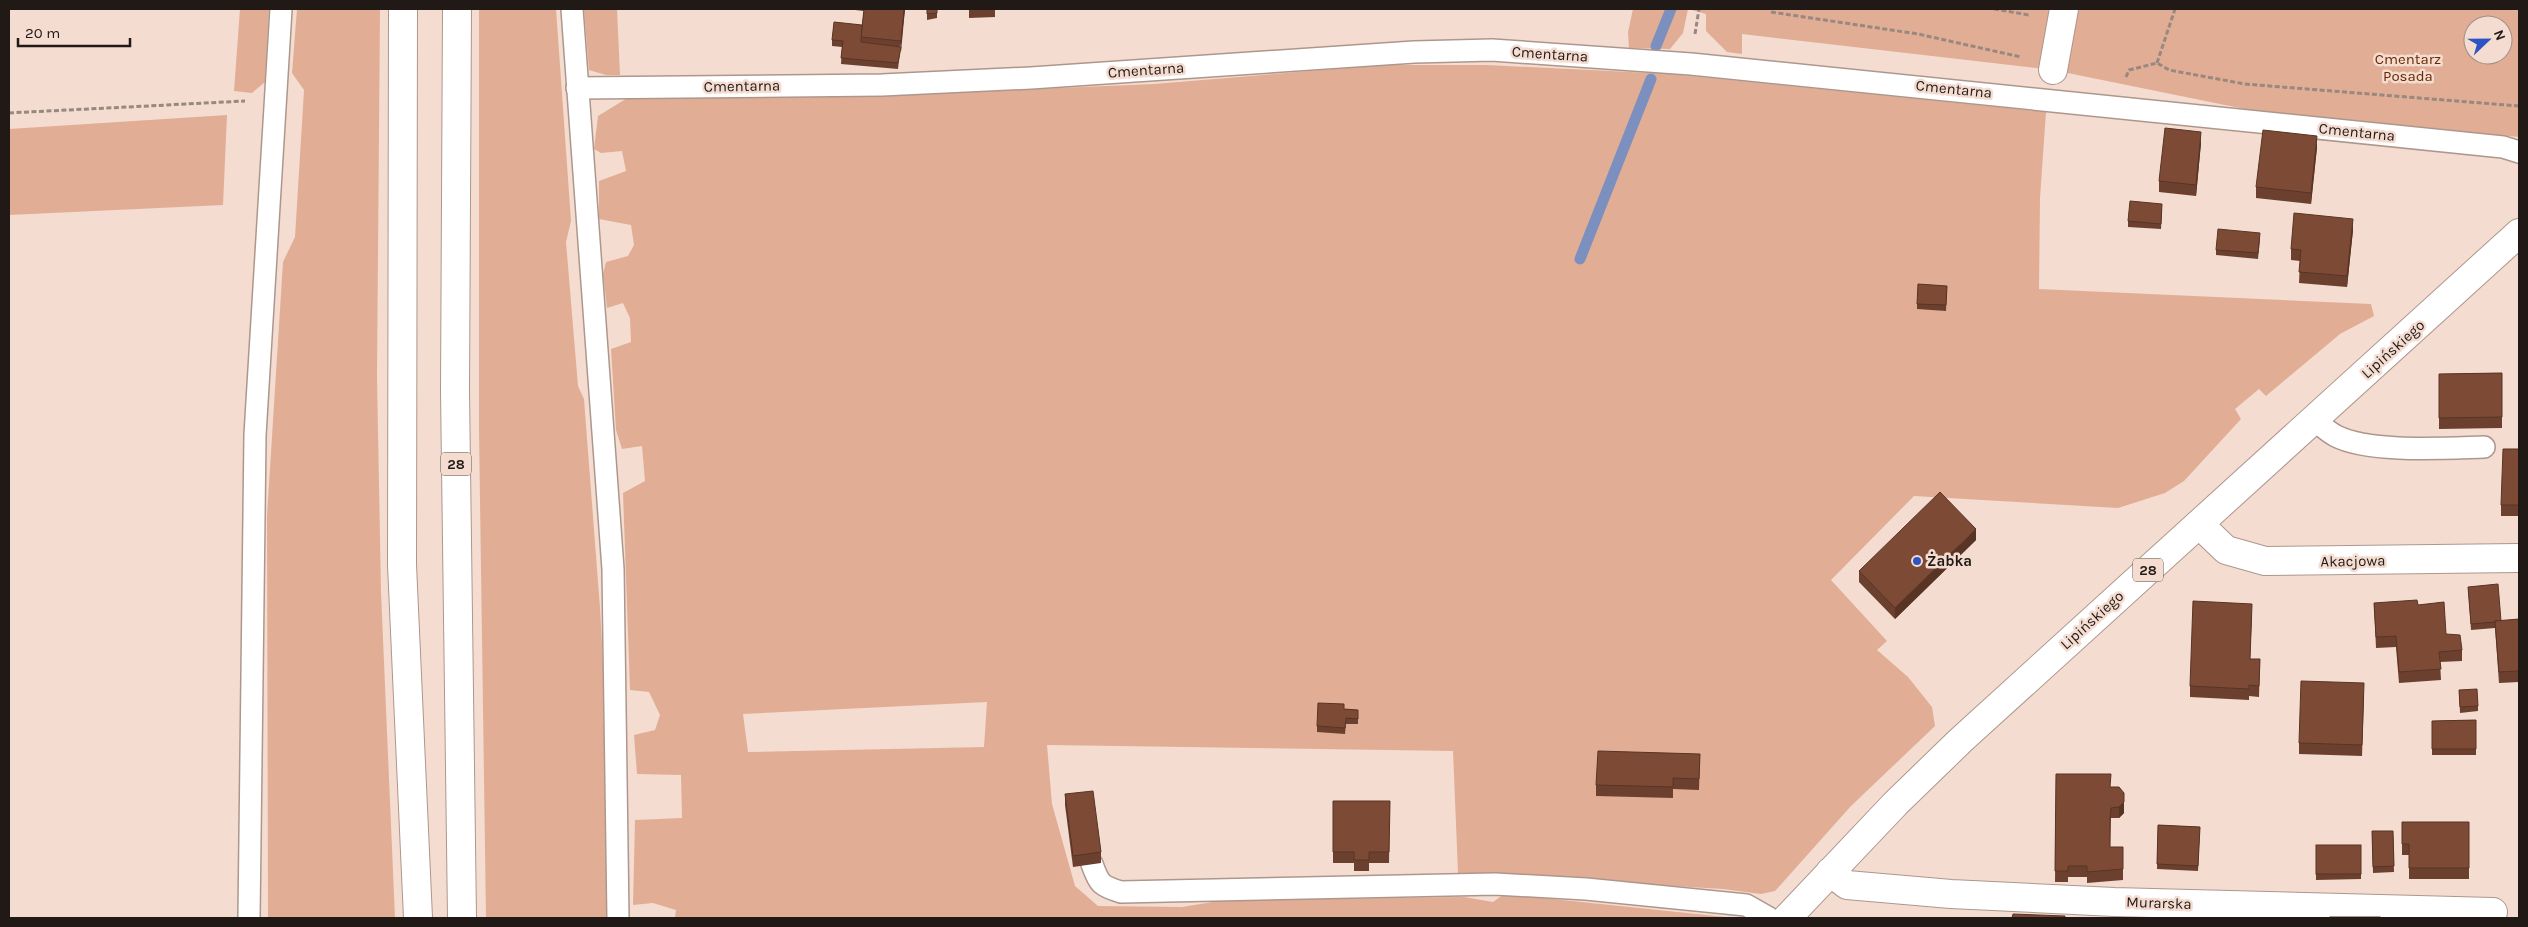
<svg xmlns="http://www.w3.org/2000/svg" width="2528" height="927" font-family="Karla,sans-serif">
<rect width="100%" height="100%" fill="#f4dcd1"/>
<g fill="#e2ad95" fill-rule="evenodd">
<path d="M240,9H269L265,82L252,93L234,91Z"/>
<path d="M297,9H380L377,376L381,592L395,918H268L267,516L283,262L295,237L304,90L292,73Z"/>
<path d="M479,9H556L571,221L566,242L578,386L584,399L600,608L607,734V918H486L479,430Z"/>
<path d="M584,9H617L620,75H606L589,70Z"/>
<path d="M1633,9H2519V137L2274,115L2053,70L1742,34V54L1727,52L1706,31V14L1688,9L1683,33L1670,49L1629,48L1628,32ZM2473,25H2503V55H2473Z"/>
<path d="M1382,65H1487L1671,74L2046,112L2040,198L2039,289L2371,304L2374,316L2340,334L2266,396L2259,389L2235,409L2241,419L2184,481L2165,493L2118,508L1914,496L1831,580L1887,641L1877,650L1908,677L1932,707L1935,726L1851,806L1775,891L1761,894L1723,889L1458,873L1453,751L1047,745L1052,804L1075,886L1098,906L1182,907L1225,900L1464,897L1493,902L1504,894L1735,918H675L676,910L653,903L633,905L635,820L682,818L681,775L637,774L634,735L655,730L660,715L649,692L630,690L623,493L645,481L642,446L622,449L616,430L611,349L631,342L630,318L623,303L607,308L603,274L606,262L628,256L634,245L631,225L599,219V181L626,171L622,151L601,153L594,149L598,116L629,97H845L1154,84ZM987,702L984,747L748,752L743,714Z"/>
<path d="M227,115L223,205L9,215V129Z"/>
</g>
<g fill="none" stroke-linecap="round" stroke-linejoin="round">
<g stroke="#7c90c0" stroke-width="11">
<path d="M1656,46L1671,9"/>
<path d="M1580,259L1651,79"/>
</g>
<defs>
<g id="lane">
<path d="M572,9L613,569L618,918"/>
<path d="M577,88L882,85L1031,78L1414,52L1492,50L1691,64L2503,147L2519,152"/>
<path d="M2314,420C2321,425 2328,432 2336,436C2369,453 2446,448 2484,447"/>
<path d="M1092,864C1099,884 1101,886 1121,892L1495,884L1586,889L1746,905L1769,918"/>
<path d="M249,918L255,435L281,9"/>
</g>
<g id="street">
<path d="M2053,70L2064,9"/>
<path d="M2199,524L2226,550L2265,561L2519,558"/>
<path d="M1830,872L1847,885L1951,894L2114,902L2493,912"/>
</g>
<g id="primary">
<path d="M403,9L402,565L418,918"/>
<path d="M457,9L455,391L462,918"/>
<path d="M1787,918L1896,803L1961,740L2519,233"/>
</g>
</defs>
<use href="#lane" stroke="#ad978d" stroke-width="24"/>
<use href="#street" stroke="#ad978d" stroke-width="30"/>
<use href="#primary" stroke="#ad978d" stroke-width="30"/>
<g stroke="#998880" stroke-width="3" stroke-dasharray="5 2.5" stroke-linecap="butt">
<path d="M1994,9L2029,15"/>
<path d="M1771,12L1918,34L2021,57"/>
<path d="M1695,34L1699,9"/>
<path d="M2157,63L2175,9"/>
<path d="M2126,77L2129,70L2157,63L2169,70L2245,84L2519,106"/>
<path d="M9,113L245,101"/>
</g>
<use href="#lane" stroke="#fff" stroke-width="21"/>
<use href="#street" stroke="#fff" stroke-width="28"/>
<use href="#primary" stroke="#fff" stroke-width="28"/>
</g>
<g fill="#6c402e">
<path d="M846,9H905L898,69L841,64L842,47L832,46V40L862,25L864,11Z"/>
<path d="M927,9H937V18L927,20Z"/>
<path d="M969,9H995V17L969,18Z"/>
<path d="M2201,143L2196,196L2159,192V181Z"/>
<path d="M2317,147L2311,204L2256,198V187Z"/>
<path d="M2162,209L2161,229L2128,227V221Z"/>
<path d="M2353,230L2347,287L2299,283L2300,261L2291,260V249Z"/>
<path d="M2260,239L2258,259L2216,255V250Z"/>
<path d="M1947,286L1946,311L1917,309V304Z"/>
<path d="M2502,373V428L2439,429V374Z"/>
<path d="M2519,449V516H2501V505Z"/>
<path d="M1976,540L1895,619L1859,582V571Z"/>
<path d="M2468,587L2501,621L2519,619V682L2499,683L2495,628L2471,630Z"/>
<path d="M2374,603L2418,605L2462,650V661L2440,662L2441,680L2399,683L2396,647L2376,648Z"/>
<path d="M2252,615L2250,659H2260L2259,697L2249,696V700L2190,697V686Z"/>
<path d="M2459,690L2478,706V711L2460,713Z"/>
<path d="M2364,694L2362,756L2299,754V743Z"/>
<path d="M1344,709L1358,710V724H1346L1345,734L1317,732V726Z"/>
<path d="M2476,720V755H2432V721Z"/>
<path d="M1700,754L1699,790L1673,789V798L1596,796V785Z"/>
<path d="M2056,774L2111,787L2124,813L2119,818H2111L2110,847H2123V880L2087,883V877H2068V882H2055Z"/>
<path d="M1065,794L1101,852V863L1073,867L1065,805Z"/>
<path d="M1333,801H1390L1389,863H1369V871H1354V863H1333Z"/>
<path d="M2402,822H2469V879H2409V855H2402Z"/>
<path d="M2158,825L2200,827L2198,871L2157,869Z"/>
<path d="M2372,831H2393L2394,872L2373,873Z"/>
<path d="M2316,845H2361V879L2316,880Z"/>
</g>
<g fill="#583425">
<path d="M904,9H905L901,52V41Z"/>
<path d="M2201,132V143L2196,196V185Z"/>
<path d="M2317,136V147L2311,204V193Z"/>
<path d="M2353,219V230L2347,287V276Z"/>
<path d="M1976,529V540L1895,619V608Z"/>
<path d="M2124,793V813L2119,818V807Z"/>
</g>
<g fill="#7d4b35" stroke="#583425">
<path d="M864,9H904L901,41L861,37Z"/>
<path d="M927,9H937V13L927,14Z"/>
<path d="M834,22L862,25L861,42L901,47L898,63L841,58L843,41L832,40Z"/>
<path d="M2165,128L2201,132L2196,185L2159,181Z"/>
<path d="M2263,130L2317,136L2311,193L2256,187Z"/>
<path d="M2130,201L2162,204L2161,224L2128,221Z"/>
<path d="M2294,213L2353,219L2347,276L2299,272L2301,250L2291,249Z"/>
<path d="M2218,229L2260,233L2258,253L2216,250Z"/>
<path d="M1918,284L1947,286L1946,305L1917,304Z"/>
<path d="M2502,373V417L2439,418V374Z"/>
<path d="M2503,449H2519V505H2501Z"/>
<path d="M1940,492L1976,529L1895,608L1859,571Z"/>
<path d="M2498,584L2501,621H2495V622L2471,624L2468,587Z"/>
<path d="M2417,600L2418,605L2444,602L2446,634L2460,635L2462,650L2439,652L2441,669L2399,672L2396,636L2376,637L2374,603Z"/>
<path d="M2193,601L2252,604L2250,659H2260L2259,686L2249,685V689L2190,686Z"/>
<path d="M2519,619V671L2499,672L2495,621Z"/>
<path d="M2301,681L2364,683L2362,745L2299,743Z"/>
<path d="M2477,689L2478,706L2460,707L2459,690Z"/>
<path d="M1318,703L1344,704V709L1358,710V719L1346,718L1345,728L1317,726Z"/>
<path d="M2476,720V749H2432V721Z"/>
<path d="M1598,751L1700,754L1699,779L1673,778V787L1596,785Z"/>
<path d="M2056,774H2111L2110,787H2119L2124,793V802L2119,807L2111,808L2110,818V847H2123V869L2087,872V866H2068V871H2055Z"/>
<path d="M1093,791L1101,852L1073,856L1065,794Z"/>
<path d="M1333,801H1390L1389,852H1369V860H1354V852H1333Z"/>
<path d="M2402,822H2469V868H2409V844H2402Z"/>
<path d="M2158,825L2200,827L2198,866L2157,864Z"/>
<path d="M2372,831H2393L2394,866L2373,867Z"/>
<rect x="2316" y="845" width="45" height="29"/>
<path d="M2013,914L2065,916V918H2012Z"/>
<rect x="2330" y="917" width="50" height="1"/>
</g>
<circle fill="#3053c3" stroke="#f4dcd1" stroke-width="2" cx="1917" cy="561" r="5"/>
<g text-anchor="middle" stroke-width="5" stroke-linejoin="round" paint-order="stroke">
<g fill="#f4dcd1" stroke="#60544d" stroke-width="1">
<rect x="441" y="452.5" width="30" height="23" rx="4"/>
<rect x="2133" y="558.5" width="30" height="23" rx="4"/>
</g>
<g font-size="14" font-weight="bold" fill="#211915">
<text x="456" y="469">28</text>
<text x="2148" y="575">28</text>
</g>
<g font-size="15" fill="#211915" stroke="#f4dcd1">
<text transform="translate(1550 54) rotate(4)" y="5">Cmentarna</text>
<text transform="translate(1146 70) rotate(-4)" y="5">Cmentarna</text>
<text transform="translate(742 86) rotate(-1)" y="5">Cmentarna</text>
<text transform="translate(1954 89) rotate(6)" y="5">Cmentarna</text>
<text transform="translate(2357 132) rotate(6)" y="5">Cmentarna</text>
<text transform="translate(2393 349) rotate(-42)" y="5">Lipińskiego</text>
<text transform="translate(2353 561) rotate(-1)" y="5">Akacjowa</text>
<text transform="translate(2092 620) rotate(-42)" y="5">Lipińskiego</text>
<text transform="translate(2159 903) rotate(2)" y="5">Murarska</text>
</g>
<g font-size="15" fill="#6a2800" stroke="#f4dcd1">
<text x="2408" y="64">Cmentarz<tspan x="2408" dy="17">Posada</tspan></text>
</g>
<g font-size="15" font-weight="bold" fill="#211915" stroke="#f4dcd1" text-anchor="start">
<text x="1927" y="566">Żabka</text>
</g>
</g>
<rect width="2528" height="927" fill="none" stroke="#211915" stroke-width="20"/>
<g transform="translate(2488 40) rotate(68)"><circle r="24" fill="#f4dcd1" stroke="#a08e86"/>
<path d="M0-4L9 19L0 12L-9 19Z" fill="#3053c3"/>
<text y="-8" font-size="14" font-weight="bold" text-anchor="middle" fill="#211915">N</text>
</g>
<path d="M18 38v8h112v-8" fill="none" stroke="#211915" stroke-width="2.5"/>
<text x="25" y="38" font-size="15" fill="#211915" stroke="#f4dcd1" stroke-width="4" paint-order="stroke">20 m</text>
</svg>
